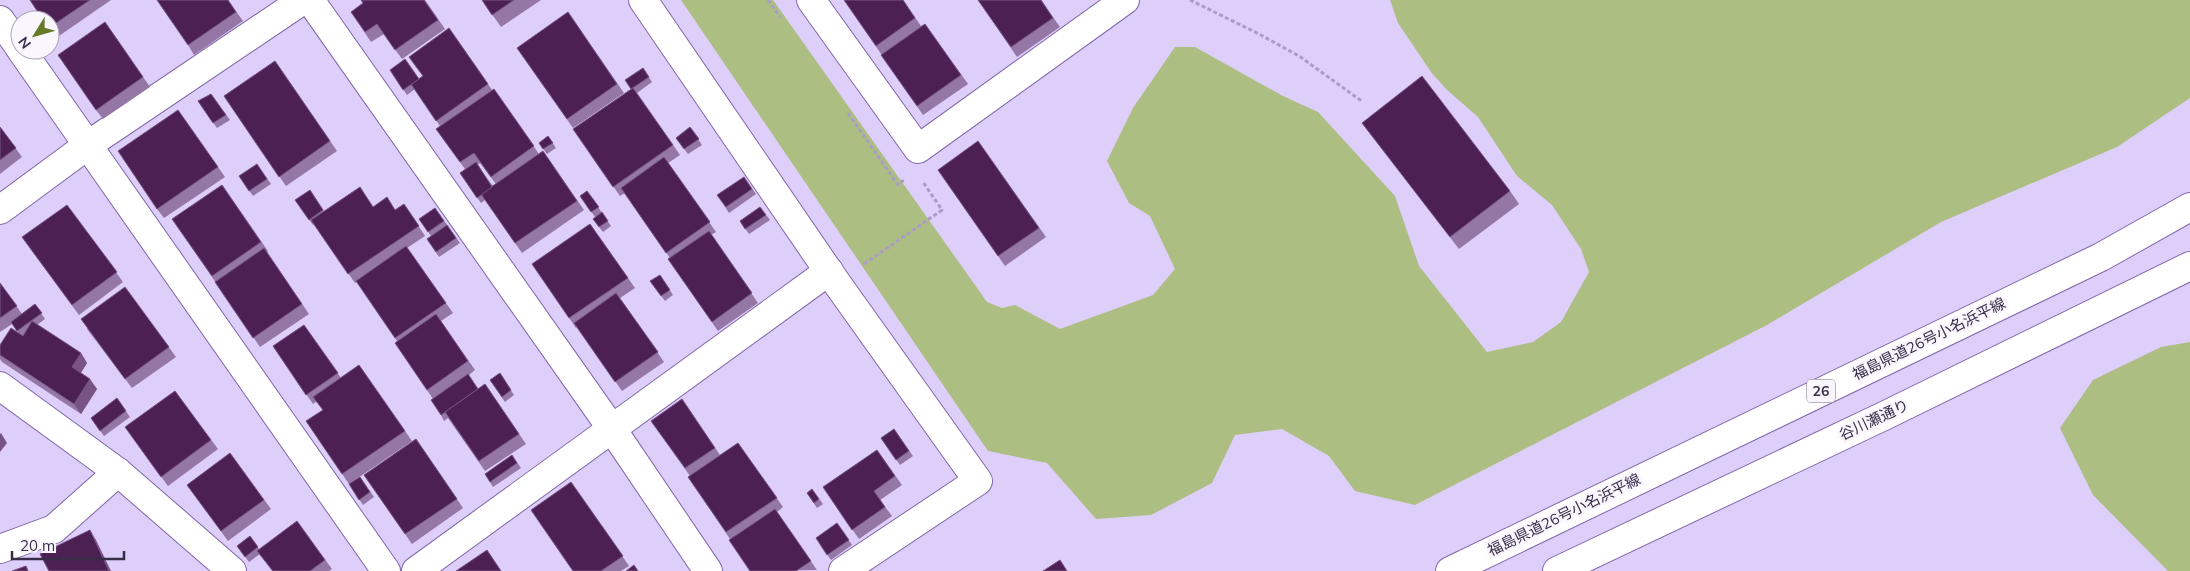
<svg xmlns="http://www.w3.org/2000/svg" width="2190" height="571" font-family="Mulish,'Noto Sans JP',sans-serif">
<rect width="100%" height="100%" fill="#decefa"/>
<g fill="#adbe83">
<path d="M681,0H773L987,302L1002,308L1015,305L1060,329L1153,295L1175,269L1150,216L1129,203L1107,161L1133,108L1175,47H1195L1283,96L1318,112L1395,196L1419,266L1487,352L1533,342L1561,322L1589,272L1581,249L1552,205L1517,176L1478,117L1446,89L1431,72L1398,23L1390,0H2190V98L2117,147L1941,222L1767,325L1415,505L1355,491L1329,456L1282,429L1235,435L1212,483L1151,515L1096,519L1047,463L988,451Z"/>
<path d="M2190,342V571H2168L2093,495L2060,428L2093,380L2161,347Z"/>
</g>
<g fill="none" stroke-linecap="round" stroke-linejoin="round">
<defs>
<g id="minor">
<path d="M310,0L612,429L708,571"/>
<path d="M643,0L836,282L978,481L843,571"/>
<path d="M811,0L918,149L1125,0"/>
<path d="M0,20L20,48"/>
<path d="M21,50L386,571"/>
<path d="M0,210L88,145L303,0"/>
<path d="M0,386L118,472L232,571"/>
<path d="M0,549L54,529L118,472"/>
<path d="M416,571L829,271"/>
</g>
<g id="major">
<path d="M1450,571L2101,257L2190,207"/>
<path d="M1557,571L1886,415L2190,266"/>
</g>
</defs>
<use href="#minor" stroke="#8167a9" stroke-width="30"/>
<use href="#major" stroke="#8167a9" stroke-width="30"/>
<g stroke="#ab9cc4" stroke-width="3" stroke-dasharray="4 2.5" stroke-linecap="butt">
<path d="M768,0L781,18"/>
<path d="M1190,0L1259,34L1299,56L1363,102"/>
<path d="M848,113L898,185L905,179"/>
<path d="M864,264L942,210L923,182"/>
</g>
<use href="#minor" stroke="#fff" stroke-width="28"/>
<use href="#major" stroke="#fff" stroke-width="28"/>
</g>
<g fill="#9577a6" fill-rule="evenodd">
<path d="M30,0H111L56,38L50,30V20Z"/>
<path d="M228,0L243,21L194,55L188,45Z"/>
<path d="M425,0L445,29L402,59L384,34L371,42L351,12Z"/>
<path d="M482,0H541L501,27Z"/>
<path d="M844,0H903L921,26L925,24L968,84L923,115Z"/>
<path d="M978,0H1041L1060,27L1017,57Z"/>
<path d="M568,12L624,93L573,128L517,48Z"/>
<path d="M105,22L150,87L103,119L96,110Z"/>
<path d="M449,28L492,90L494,89L539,154L543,151L584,210L522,253L485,200L481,203L460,173L465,169L436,129L440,126L415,89L407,95L390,70L419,79L423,76ZM480,163L496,184L493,186L477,165Z"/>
<path d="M275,61L337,151L286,186L224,96Z"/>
<path d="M643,68L652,82L637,93L680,155L668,163L716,232L711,235L758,303L718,331L668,259L670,258L625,193L620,196L573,129L631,89Z"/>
<path d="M211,94L230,120L217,128L198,101Z"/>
<path d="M178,110L225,177L164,218L157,209Z"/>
<path d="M1362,123L1510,191L1519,204L1459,249Z"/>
<path d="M0,127L22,157L0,174Z"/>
<path d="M690,127L702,145L688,154L676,138Z"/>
<path d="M548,136L556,148L547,154L539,143Z"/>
<path d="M978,141L1046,237L1005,266L938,170Z"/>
<path d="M257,164L271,184L253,196L239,176Z"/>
<path d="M744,177L756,194L729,213L717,195Z"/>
<path d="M222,185L268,251L267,252L309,314L260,347L172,219Z"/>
<path d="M310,190L324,211L373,207L395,210L404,204L425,236L407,248L453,313L441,321L475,370L469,375L478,389L485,384L526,444L485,471L448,418L444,421L433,399L395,343L397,341L357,282L355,283L314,224L313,225L295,200Z"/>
<path d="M587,191L611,226L603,232L593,219L595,217L580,196Z"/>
<path d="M67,205L123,282L79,315L29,247Z"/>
<path d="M760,207L770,220L749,234L740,221Z"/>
<path d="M435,208L460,243L439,257L427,239L431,236L419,219Z"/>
<path d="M590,224L635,288L620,298L664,362L622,391L577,327L576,328L532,264Z"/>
<path d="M660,275L673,295L665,301L650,281Z"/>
<path d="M0,283L22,314L35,304L45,319L37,325L81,353L87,363L81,373L97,389L81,414L2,362L0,359V345L18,332L12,324L0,332Z"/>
<path d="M125,287L176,357L132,388L87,329Z"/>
<path d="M304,325L341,378L359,365L412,441L349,484L306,421L323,410L317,401L313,404L273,346Z"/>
<path d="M500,373L514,395L505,402L490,380Z"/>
<path d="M175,391L218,449L168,486L125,427Z"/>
<path d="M117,398L130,417L104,436L91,418Z"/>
<path d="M682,399L720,455L738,443L783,507L777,512L817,570L750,571L730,539L688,477L690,476L651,421Z"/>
<path d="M894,429L913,456L900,465L881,438Z"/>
<path d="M416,439L463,508L412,544L364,475Z"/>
<path d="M877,450L902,485L880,500L892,516L859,539L823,487Z"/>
<path d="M230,453L271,509L228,541L187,485Z"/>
<path d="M512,455L521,468L493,487L485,474Z"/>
<path d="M360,477L374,497L363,505L349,484Z"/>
<path d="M571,482L629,566L621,571H573Z"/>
<path d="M812,489L823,504L817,508L807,493Z"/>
<path d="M297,521L332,569L329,571H272L260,554L249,562L237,546L250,536L259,549Z"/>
<path d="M837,523L852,545L831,560L816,538Z"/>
</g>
<g fill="#785485">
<path d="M81,353L87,363L78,377L72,367Z"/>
<path d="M90,379L97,389L81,414L74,404Z"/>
<path d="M1,433L7,443L0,452V434Z"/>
<path d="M90,530L96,540L111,571H109Z"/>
</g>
<g fill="#4c2053" stroke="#785485">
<path d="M30,0H90L50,27V20H43Z"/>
<path d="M157,0H228L236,12L188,45Z"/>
<path d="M361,0H424L438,20L395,50L377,24L365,32L351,12L363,3Z"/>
<path d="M482,0H514L492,15Z"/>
<path d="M844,0H903L915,18L876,46Z"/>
<path d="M978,0H1041L1053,18L1011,47Z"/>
<path d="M568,12L617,84L567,119L517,48Z"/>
<path d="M105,22L143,77L96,110L58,55Z"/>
<path d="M925,24L961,75L917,106L881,55Z"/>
<path d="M449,28L488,84L436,121L411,84L423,76L409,57Z"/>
<path d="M405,59L419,79L403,90L390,70Z"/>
<path d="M275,61L330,141L279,177L224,96Z"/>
<path d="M643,68L649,77L631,89L625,80Z"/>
<path d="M1422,76L1510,191L1450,237L1362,123Z"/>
<path d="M633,88L673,145L613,187L573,129Z"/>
<path d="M494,89L534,146L491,177L474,153L460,162L436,129Z"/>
<path d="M211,94L226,115L213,123L198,101Z"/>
<path d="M178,110L218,167L157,209L118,151Z"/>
<path d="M0,127L16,148L0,160Z"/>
<path d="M690,127L699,139L684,149L676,138Z"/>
<path d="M548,136L553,143L543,149L539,143Z"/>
<path d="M978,141L1039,228L998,256L938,170Z"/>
<path d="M543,151L577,201L515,243L481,194Z"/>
<path d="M664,157L710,222L666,253L621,188Z"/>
<path d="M476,162L492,187L477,198L460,173Z"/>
<path d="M257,164L267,179L249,191L239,176Z"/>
<path d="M744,177L752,189L726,207L717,195Z"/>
<path d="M222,185L261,242L212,276L172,219Z"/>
<path d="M360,187L373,207L387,197L395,210L404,204L419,226L348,274L311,220Z"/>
<path d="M310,190L323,210L309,220L295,200Z"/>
<path d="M587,191L599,207L591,212L580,196Z"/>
<path d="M67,205L117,272L72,305L22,237Z"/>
<path d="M760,207L766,215L745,229L740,221Z"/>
<path d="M435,208L444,221L428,232L419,219Z"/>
<path d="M602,212L608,221L599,227L593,219Z"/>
<path d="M590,224L628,278L569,318L532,264Z"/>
<path d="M447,225L456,238L436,252L427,239Z"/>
<path d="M709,231L752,293L712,322L668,259Z"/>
<path d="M406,246L446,303L395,338L356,281Z"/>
<path d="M264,248L302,304L253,338L215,282Z"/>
<path d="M660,275L670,290L661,296L650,281Z"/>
<path d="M0,283L17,306L0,318Z"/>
<path d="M125,287L169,347L125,379L81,319Z"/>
<path d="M616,293L658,352L615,382L574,323Z"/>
<path d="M35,304L42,313L17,331L11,322Z"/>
<path d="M436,314L468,361L427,390L395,343Z"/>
<path d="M32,321L81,353L72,367L90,379L74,404L0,355V345L11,328L23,336Z"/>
<path d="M304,325L338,373L306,395L273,346Z"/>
<path d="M359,365L405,431L342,474L306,421L323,410L313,397Z"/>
<path d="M500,373L511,390L502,397L490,380Z"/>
<path d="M468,374L478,389L441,415L431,400Z"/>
<path d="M485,384L519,434L479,461L445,412Z"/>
<path d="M175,391L211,440L161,477L125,427Z"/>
<path d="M117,398L126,411L100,431L91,418Z"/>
<path d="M682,399L715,448L685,468L651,421Z"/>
<path d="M894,429L909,451L896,460L881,438Z"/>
<path d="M416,439L457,499L405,534L364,475Z"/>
<path d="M738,443L777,498L726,532L688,477Z"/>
<path d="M877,450L895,476L874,491L885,507L852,530L823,487Z"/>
<path d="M230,453L264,500L221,531L187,485Z"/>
<path d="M512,455L517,463L490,482L485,474Z"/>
<path d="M360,477L370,492L359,500L349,484Z"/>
<path d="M571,482L623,556L601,571H573L531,510Z"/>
<path d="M812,489L819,499L814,503L807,493Z"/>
<path d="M775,509L811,561L796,571H750L729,540Z"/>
<path d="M297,521L325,560L310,571H273L257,551Z"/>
<path d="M837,523L849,540L827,555L816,538Z"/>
<path d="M90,530L109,571H49L40,554Z"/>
<path d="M250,536L258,547L245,557L237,546Z"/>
<path d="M487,550L501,571H456Z"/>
<path d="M1060,560L1067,571H1043Z"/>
<path d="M634,565L638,571H626Z"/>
<path d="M26,566L28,571H12Z"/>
</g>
<g text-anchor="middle" stroke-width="5" stroke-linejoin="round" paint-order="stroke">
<rect fill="#f9f6fe" stroke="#72697f" stroke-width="1" x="1807" y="379.5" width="28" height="23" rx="4"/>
<g font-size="14" font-weight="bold" fill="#382d49">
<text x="1821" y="396">26</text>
</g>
<g font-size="15" fill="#382d49" stroke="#f9f6fe">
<text transform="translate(1929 339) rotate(-26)" y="5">福島県道26号小名浜平線</text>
<text transform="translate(1874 420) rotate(-25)" y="5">谷川瀬通り</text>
<text transform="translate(1564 515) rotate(-26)" y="5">福島県道26号小名浜平線</text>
</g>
</g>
<g transform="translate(35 35) rotate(233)"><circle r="24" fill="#f9f6fe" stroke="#aca6b6"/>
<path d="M0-4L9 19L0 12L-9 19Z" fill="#677a2a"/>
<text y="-8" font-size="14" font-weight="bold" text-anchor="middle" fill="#382d49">N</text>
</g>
<path d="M12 551v8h112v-8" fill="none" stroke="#382d49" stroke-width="2.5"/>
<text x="20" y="551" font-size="15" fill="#382d49" stroke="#f9f6fe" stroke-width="4" paint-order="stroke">20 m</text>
</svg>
